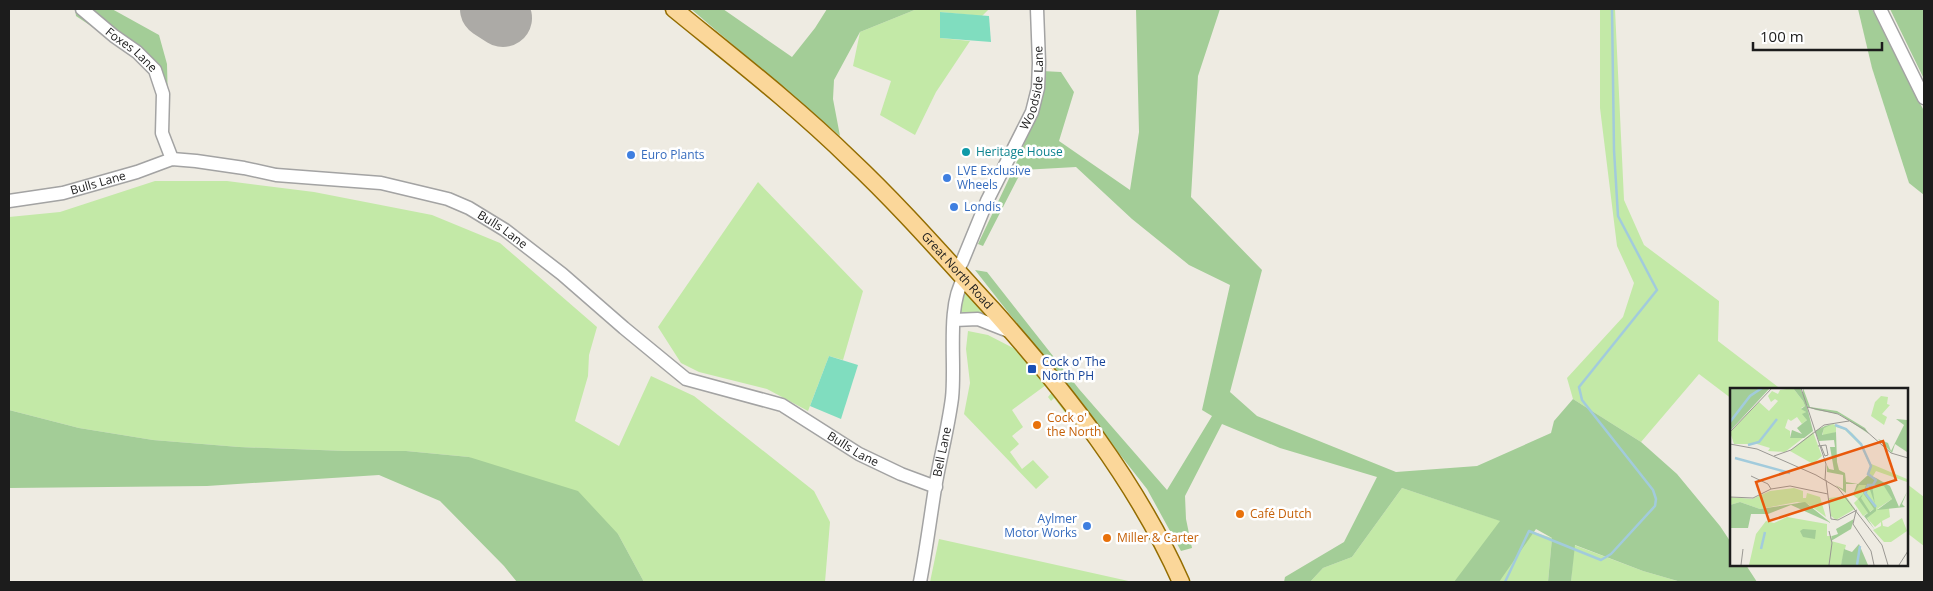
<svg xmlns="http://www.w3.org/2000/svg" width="1933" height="591" font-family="'Open Sans',sans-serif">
<rect width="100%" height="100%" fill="#eeebe2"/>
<g fill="#c3e9a7">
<path d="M917,9H989L982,16L940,12V38L970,41L936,92L915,135L880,115L891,81L853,66L860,32Z"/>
<path d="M1600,9H1615L1624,200L1644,245L1719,301L1718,341L1782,390H1732V399L1699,374L1641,442L1573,399L1567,378L1623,317L1634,283L1617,246L1600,108Z"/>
<path d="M155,181H227L314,192L432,215L500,243L597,327L589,355L588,376L575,421L619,446L651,376L694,396L814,491L830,522L825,582H644L618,534L469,457L406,451H346L239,447L153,440L79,428L9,410V217L60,212Z"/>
<path d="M758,182L863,291L843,360L829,356L808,411L767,389L699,372L681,363L658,327Z"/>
<path d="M963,290L991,319L962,314L959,310Z"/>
<path d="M968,331L988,335L1017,350L1046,385L1012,410L1023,427L1012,436L1019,444L1010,452L1022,469L1033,460L1049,477L1036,489L964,414L970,383L966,349Z"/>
<path d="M1053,391L1076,421L1072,424H1069L1064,419L1066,414L1054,398L1051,401L1048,397Z"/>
<path d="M1907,484L1924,497V546L1907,533Z"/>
<path d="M1402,488L1552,538L1548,582H1310L1323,568L1352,557Z"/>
<path d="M939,539L1133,582H930Z"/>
<path d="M1574,545L1643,571L1681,582H1571Z"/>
</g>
<g fill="#a3cd97">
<path d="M75,9H112L159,35L167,64L168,105L155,77L139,58L76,16Z"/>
<path d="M691,9H723L792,57L815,28L827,9H917L860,32L834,80L833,99L840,136Z"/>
<path d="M1136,9H1220L1198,76L1191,197L1262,270L1230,392L1257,416L1396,472L1477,466L1551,433L1554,421L1573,399L1641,442L1677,474L1720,526L1732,544V565H1746L1757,582H1681L1643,571L1575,545L1571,582H1548L1552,538L1536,529L1499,582H1454L1500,521L1402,488L1352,557L1323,568L1310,582H1284L1285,577L1344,542L1377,477L1280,448L1222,424L1185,496L1186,519L1192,548L1181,551L1147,489L975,270L987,272L1079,389L1167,490L1212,416L1202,410L1230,285L1189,265L1132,219L1076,167L1022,170L983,246L978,244L1015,166L1040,104L1042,71L1061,72L1074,92L1059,141L1130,190L1139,132Z"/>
<path d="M1858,9H1872L1924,111V195L1909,183L1872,68Z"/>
<path d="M1890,9H1924V79Z"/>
<path d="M9,410L79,428L153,440L239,447L346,451H406L469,457L578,491L618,534L644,582H517L504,566L440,501L379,475L207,486L9,488Z"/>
</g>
<g fill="#80ddbf">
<path d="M940,12L989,16L991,42L940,38Z"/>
<path d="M829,356L858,365L841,419L810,406Z"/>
</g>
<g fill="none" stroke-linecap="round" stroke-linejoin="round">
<path stroke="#a2cbdc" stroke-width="2.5" d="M1505,582L1529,531L1601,560L1611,554L1655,506L1656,499L1653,490L1582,400L1579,387L1657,290L1618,216L1614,150L1612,9"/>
<path stroke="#acaaa6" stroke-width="58" d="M489,9L503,18"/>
<defs>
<g id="minor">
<path id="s1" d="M82,9L114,36L137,52L155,70L163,94L162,133L172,159"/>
<path d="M1880,9L1924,98"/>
<path id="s2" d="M9,201L63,193L137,172L172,159L196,161L244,168L276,175L381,183L448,199L469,208L505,230L562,274L624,328L686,379L782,405L859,454L901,474L936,487"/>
<path id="s3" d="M957,270L962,262L987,201L1032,112L1038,88L1039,63L1037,9"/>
<path d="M954,320L978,319L1011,332"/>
<path id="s4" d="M920,582C926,551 930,520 935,488C940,458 948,429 952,398C956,363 946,307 964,278"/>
</g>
<g id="major">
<path id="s5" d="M674,9C734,58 796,106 851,160C901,207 946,259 992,309C1066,392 1136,481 1181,582"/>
</g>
</defs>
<use href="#minor" stroke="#a3a3a3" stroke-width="15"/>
<use href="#major" stroke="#946d01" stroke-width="19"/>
<use href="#minor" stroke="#fff" stroke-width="12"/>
<use href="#major" stroke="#fbd79a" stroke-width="16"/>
</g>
<circle fill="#0f9aa8" stroke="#fff" stroke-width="2" cx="966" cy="152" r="5"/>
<g fill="#3f7fe0" stroke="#fff" stroke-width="2">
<circle cx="631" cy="155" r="5"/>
<circle cx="947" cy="178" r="5"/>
<circle cx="954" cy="207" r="5"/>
<circle cx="1087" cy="526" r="5"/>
</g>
<rect fill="#1a4fb4" stroke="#fff" stroke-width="2" x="1027" y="364" width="10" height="10" rx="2.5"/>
<g fill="#e8710a" stroke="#fff" stroke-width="2">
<circle cx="1037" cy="425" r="5"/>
<circle cx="1240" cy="514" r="5"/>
<circle cx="1107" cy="538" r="5"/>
</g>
<g text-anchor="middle" stroke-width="5" stroke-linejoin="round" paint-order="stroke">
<g font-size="12" fill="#1c1c1c" stroke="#fff">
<text dy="4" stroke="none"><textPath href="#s1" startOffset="64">Foxes Lane</textPath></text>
<text dy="4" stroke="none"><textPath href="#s3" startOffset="199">Woodside Lane</textPath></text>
<text dy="4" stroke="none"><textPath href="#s2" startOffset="91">Bulls Lane</textPath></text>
<text dy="4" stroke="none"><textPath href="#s2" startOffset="511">Bulls Lane</textPath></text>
<text dy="4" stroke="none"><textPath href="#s5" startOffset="386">Great North Road</textPath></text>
<text dy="4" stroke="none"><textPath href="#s2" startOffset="931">Bulls Lane</textPath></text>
<text dy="4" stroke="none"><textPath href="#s4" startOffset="132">Bell Lane</textPath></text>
</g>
<g font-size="12" fill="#0d838f" stroke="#fff" text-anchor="start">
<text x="976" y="156">Heritage House</text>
</g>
<g font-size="12" fill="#366cbe" stroke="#fff" text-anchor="start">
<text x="641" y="159">Euro Plants</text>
<text x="957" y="175">LVE Exclusive<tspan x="957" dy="14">Wheels</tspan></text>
<text x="964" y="211">Londis</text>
<text x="1077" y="523" text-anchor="end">Aylmer<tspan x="1077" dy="14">Motor Works</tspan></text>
</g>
<g font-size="12" fill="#164399" stroke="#fff" text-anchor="start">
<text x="1042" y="366">Cock o' The<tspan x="1042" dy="14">North PH</tspan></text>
</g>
<g font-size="12" fill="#c56008" stroke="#fff" text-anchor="start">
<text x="1047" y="422">Cock o'<tspan x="1047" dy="14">the North</tspan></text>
<text x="1250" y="518">Café Dutch</text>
<text x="1117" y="542">Miller &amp; Carter</text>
</g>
</g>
<g transform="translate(1730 388)">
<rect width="178" height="178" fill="#eeebe2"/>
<path d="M63,0L73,13L75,18L71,20L76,24L73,26L79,30L72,36L67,29L61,33L58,31L55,40L60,43V50H73L55,64L38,63L40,60L27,56H4L0,44L29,14L39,23L48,13L45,11L41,14L38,8L42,3L48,6L50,2ZM151,8L158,9L157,16L160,17L152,26L157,29L154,37L141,28L145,14ZM103,36L118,42L122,45L131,55L139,75L177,91V94L146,83L143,88L138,87L140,78L131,58L115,42L106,39V44L92,49L94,39ZM83,44L92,68L83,76L60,63ZM129,96L140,97L145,116L141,97L155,98L162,111L147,121L159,120L160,129L152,133L153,138L158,139L172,130L177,143L161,154H154L143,142L151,138V134L145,139L137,130L144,121L133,128L124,115L128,111L123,107ZM64,100L73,103V110H76L77,105L90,109L96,129L78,116L67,114L30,121L10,114L0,117V109L22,111L40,103ZM116,108L125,121L106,132L101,128L99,110ZM57,129L97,136V148H102L101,153L116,157L111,177H19L26,146L36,133L44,135Z" fill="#c3e9a7"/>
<path d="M0,0H40L0,43ZM63,0H70L73,6V0L80,19L107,23L135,40L139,46L109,26L86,22L78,19L76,15L83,43L74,50H60L62,42L72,46L67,40L77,32L72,26L76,24L71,21L75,18L73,13ZM166,31L177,32V64L165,56L162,65L148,51L158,55L161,63L174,37ZM103,36L94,40L92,47L106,44L107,74L109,82L115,85L116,94L128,96L138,87L146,90L160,98L169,119L177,104L172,116L175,119L147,122L162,111L154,98L142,97L145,116L138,96L137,106L146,118V123L137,130L145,142L134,128L138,125L128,111L133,106L131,110L140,124L144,121L133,105L136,97H129L123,107L127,96H116V105L105,97L113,101V87L97,84V77L99,81L104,82L100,59H105L104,52L89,53L85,43L95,38ZM10,114L30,121L75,114L101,135L61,117L38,126H21L18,140H0V117ZM124,131L121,141L101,153L102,148L108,146L106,141ZM73,141L86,142L85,151L73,149L70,143ZM129,156L138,177H111L114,161L122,164Z" fill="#a3cd97"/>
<path fill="none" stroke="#a2cbdc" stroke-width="2.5" d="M0,34L20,8L32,0M105,37L116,41L131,56L141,78L138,86L146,92L143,97H138L135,105L146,119M18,57L29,54L47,31M5,70L60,85M31,161L35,144M127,177L130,158"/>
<path fill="none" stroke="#9a9893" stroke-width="1" d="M71,0L96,76L95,92M77,19L108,26L135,42L161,65L178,70M0,44L42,0M0,56L27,61L86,87L108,100L152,157L158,177M88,58L96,57L98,67L95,68L91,58M44,68L61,62L94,37L119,33M21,88L38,96L41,101M96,92L101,131L108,132L127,122M0,109L23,110L41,101L60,98L98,106M126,123L123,136L141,163L144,177M11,177L13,161M99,177L102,155L99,143M169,177L178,163"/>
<path fill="#e8590c" fill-opacity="0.15" stroke="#e8590c" stroke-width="2.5" d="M153,53L166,92L39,133L26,94Z"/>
<rect width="178" height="178" fill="none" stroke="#1c1c1c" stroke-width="2.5"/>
</g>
<rect width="1933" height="591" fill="none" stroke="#1c1c1c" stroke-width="20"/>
<path d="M1753 42v8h129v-8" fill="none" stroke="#1c1c1c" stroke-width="2.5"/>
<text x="1760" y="42" font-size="15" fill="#1c1c1c" stroke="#ffffff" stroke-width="4" paint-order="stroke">100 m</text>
</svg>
